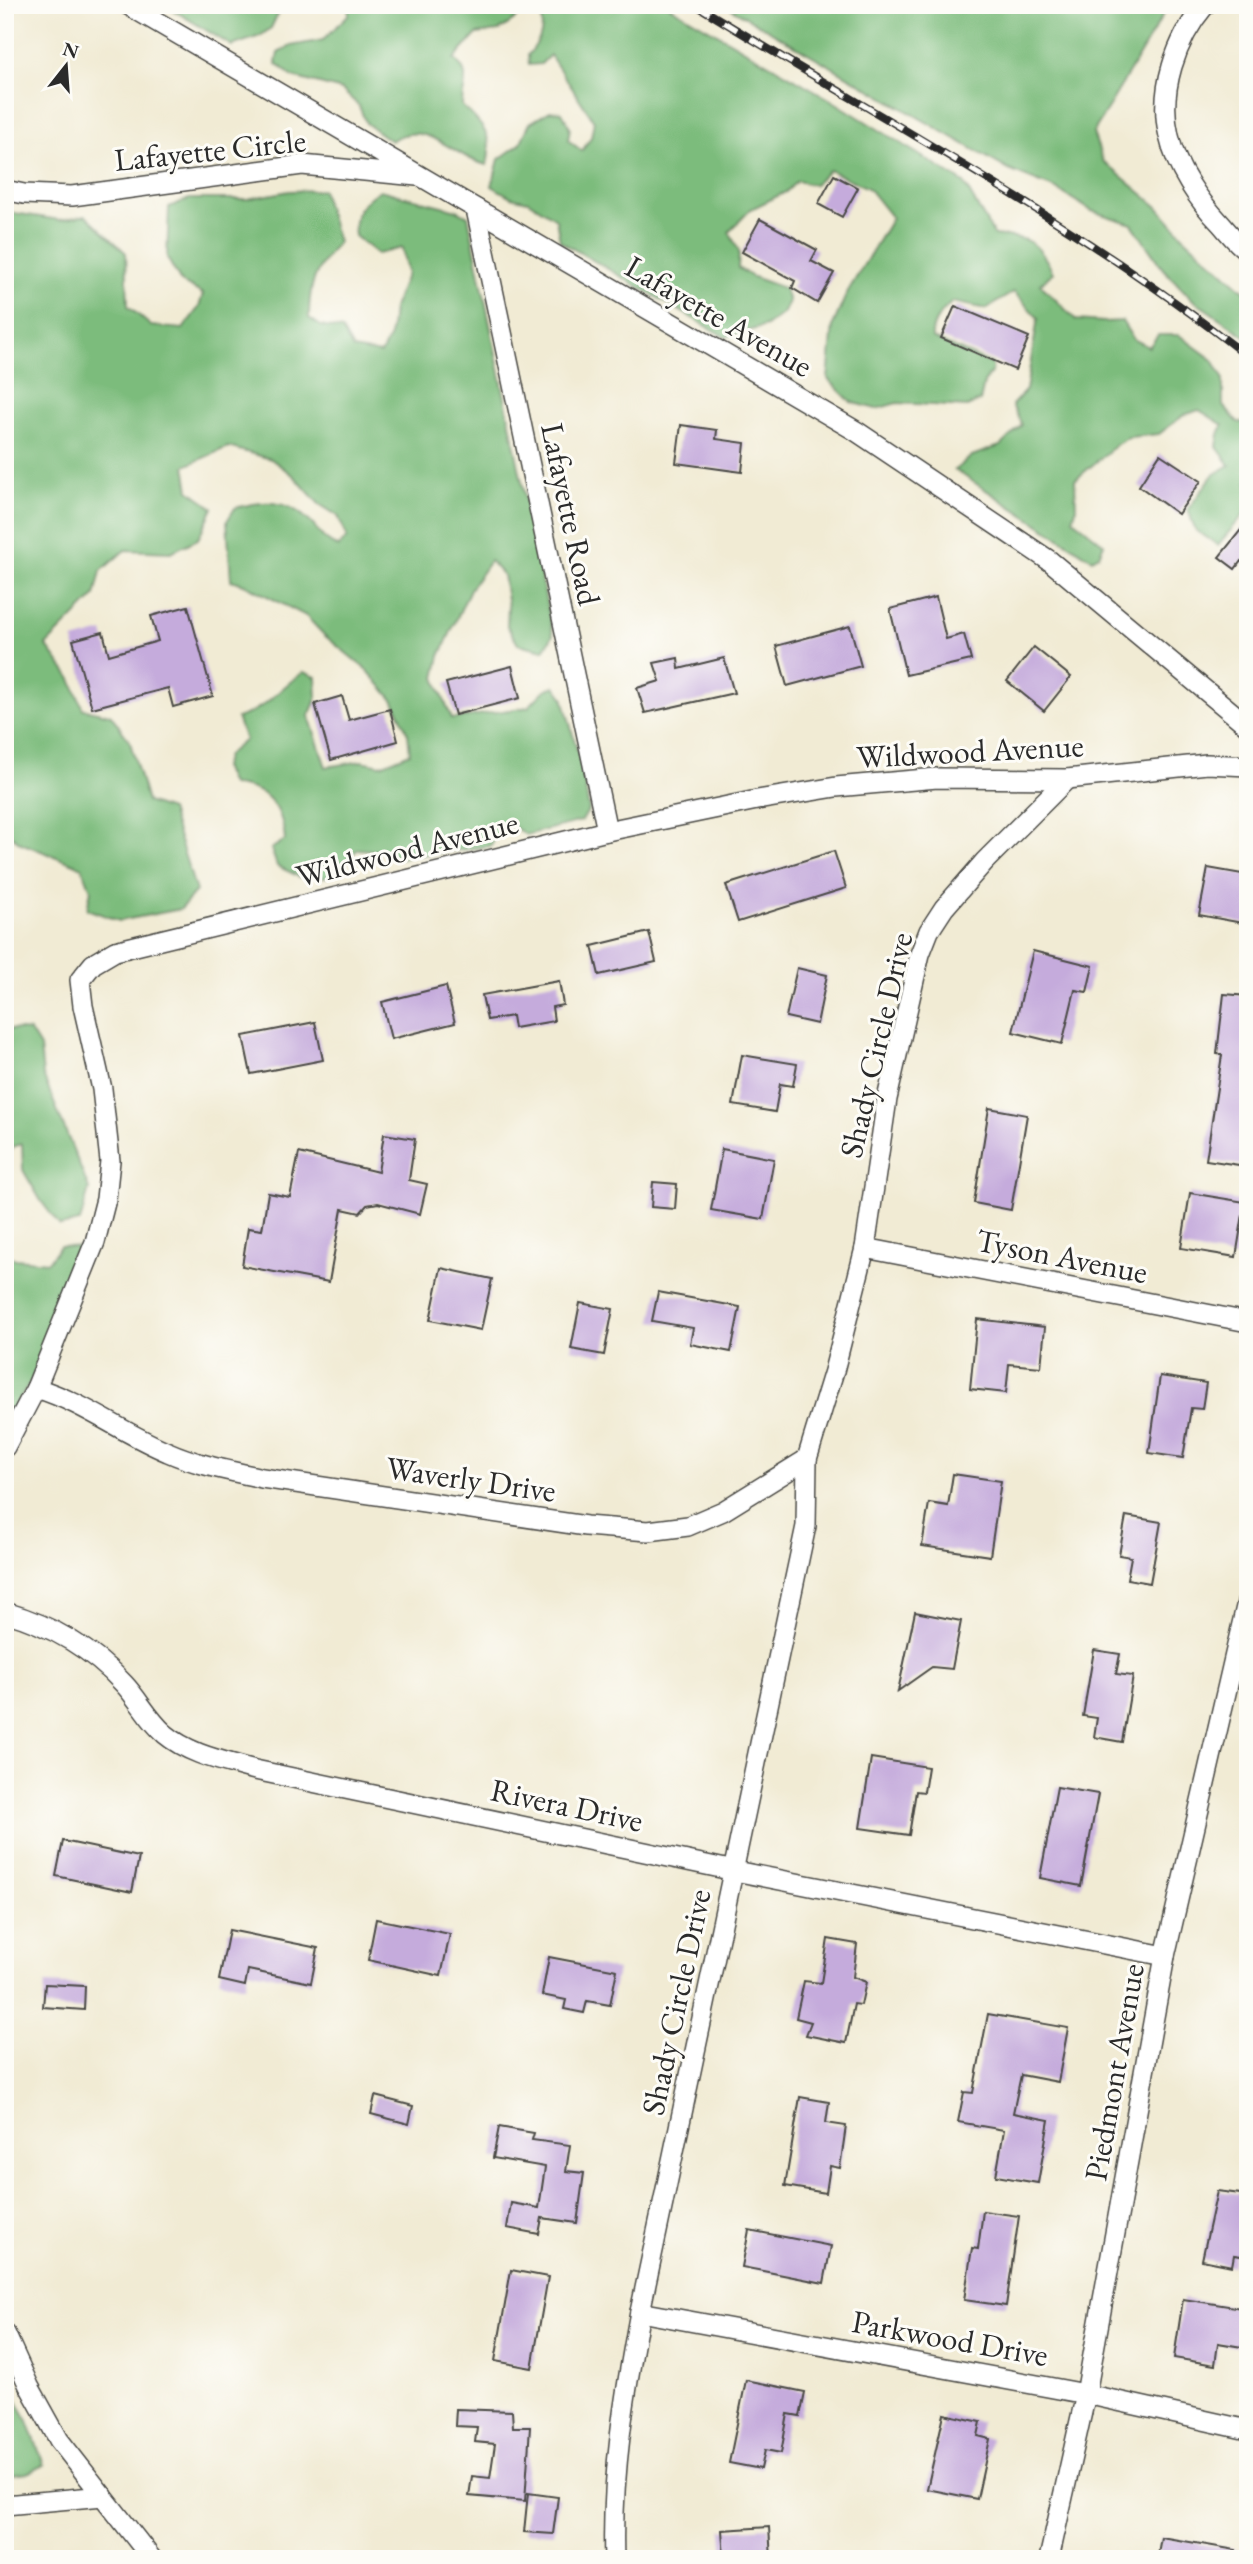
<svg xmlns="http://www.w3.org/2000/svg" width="1253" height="2564" font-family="'EB Garamond',serif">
<rect width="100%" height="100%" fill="#fdfcf7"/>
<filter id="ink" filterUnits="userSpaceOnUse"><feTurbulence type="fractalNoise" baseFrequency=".0143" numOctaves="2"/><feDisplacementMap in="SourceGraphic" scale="14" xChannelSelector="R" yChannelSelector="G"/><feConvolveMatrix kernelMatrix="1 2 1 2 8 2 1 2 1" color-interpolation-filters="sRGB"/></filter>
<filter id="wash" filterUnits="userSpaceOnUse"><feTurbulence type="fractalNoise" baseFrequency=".00686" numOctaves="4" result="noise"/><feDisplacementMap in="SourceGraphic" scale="28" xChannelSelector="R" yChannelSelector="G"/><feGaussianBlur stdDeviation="1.57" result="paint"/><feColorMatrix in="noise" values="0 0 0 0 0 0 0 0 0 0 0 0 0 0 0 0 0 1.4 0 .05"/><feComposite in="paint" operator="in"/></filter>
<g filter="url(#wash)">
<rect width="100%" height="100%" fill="#f1ebd4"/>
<g fill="#7cbc7c" stroke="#547454" stroke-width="2">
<path d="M165,5H282L271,28L260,36L232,46Z"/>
<path d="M348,5H667L833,101L964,183L994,235C1029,238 1038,240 1053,273L1040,284L1076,320L1104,322L1122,321L1133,339L1149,347L1158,335H1179L1213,360L1223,378V406L1238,422L1248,423V510L1218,545L1195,530L1188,509L1213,475L1230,465L1217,447L1219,434L1223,425L1199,410L1184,415L1159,434L1129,437L1117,444L1075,480L1076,509L1073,519L1104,544L1099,555L1092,559L955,470L972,456L1000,446L1022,425L1012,405L1026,390L1038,318L1014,292L986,309L952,302C942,312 931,322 932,338L992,364V371L984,383L980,401L967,407L897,403L876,409L851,402L828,379L833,325L847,293L892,218L868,188L829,170L814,185L797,181L786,192L751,209L729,232L739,251L738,268L753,277L784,288L789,301L784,312L766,326L725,337L560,241L556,219L528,201L511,197L492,186L499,159L520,144L530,123L550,111L562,112L570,128L568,140L582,151L591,137L594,121L550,55L541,64L529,65L528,55C543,38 544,29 540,7L525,5L516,19L498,31L477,34L454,59C473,74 462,85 462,106C483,124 494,137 487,165C453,158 427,117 391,141L366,123L359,106L342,90L293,77L276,63L278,53L291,46L323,40L349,14Z"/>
<path d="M725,5H1169L1093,133L1103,161L1158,207L1186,239L1248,294V338L1193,300L1163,269L1132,224L1092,211L1056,189L1009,170Z"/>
<path d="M322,190L338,242C315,271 309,281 309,318L321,326L342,330L353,349L381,354L390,336L393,308L407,273L402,248L377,254L355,236C352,214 362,201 380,190L457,210L468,216L553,635L544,650L518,644L507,626L508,606L503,575L490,561L470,589L440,656L435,678L452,719L528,707L545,690L555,686L563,697L582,769L589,809L582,821L526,835L509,824L496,836L490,846L399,858L385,851L358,849L329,877H300L277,866L271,849L285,840C282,805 267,787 231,785L223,767L227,755L245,740L237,718C269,708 278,688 304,672L316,677L317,697L309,716L326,767L362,761L381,765L410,753L408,734L394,701L368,671L324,635L306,616L244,584L231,580L227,521L235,508C262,501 285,498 307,519C321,531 320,540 339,547L347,537L338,516L319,504L294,476L271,459L228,447L185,466L189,490L213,508L198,539L171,552L125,550L101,571L95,596L46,645L71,679L83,709L111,715L130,742L147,802L170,810L196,891L181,909L119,921L87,909L91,890L82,867L21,843L5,831V214L8,212L60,220L86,215L126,253L128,306L151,326L183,329L199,307L203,294L181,282L167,258L169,207L189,199H247L289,191Z"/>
<path d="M10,1029L30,1031L40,1047L43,1075L89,1189L80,1222L60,1226L41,1201L23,1170L22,1144L12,1147L5,1165V1038Z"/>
<path d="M60,1246L83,1248L31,1381L5,1419V1255L16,1259L48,1262Z"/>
<path d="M5,2381L28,2421L44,2465L27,2473L5,2476Z"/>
</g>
<g id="blocks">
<g fill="#c5abdc">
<path d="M834,175L858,188L842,217L818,204Z"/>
<path d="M760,219L817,250L811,261L834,273L817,303L792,288L795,281L742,252Z"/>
<path d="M955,306L1029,337L1015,370L941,338Z"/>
<path d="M681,425L717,430L716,439L745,443L742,472L676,463Z"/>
<path d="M1160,454L1201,481L1178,514L1139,486Z"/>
<path d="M1248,521V567L1241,561L1235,569L1219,557Z"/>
<path d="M936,597L946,639L964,634L971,660L906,675L890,609Z"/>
<path d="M188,606L213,696L173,707L168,688L92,708L73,640L103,632L109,655L158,641L151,616Z"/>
<path d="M850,626L861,666L787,686L776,646Z"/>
<path d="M1034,647L1071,677L1044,711L1007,681Z"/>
<path d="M678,658L679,669L724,658L734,693L645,713L637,688L660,681L654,663Z"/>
<path d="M512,666L520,698L455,715L446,683Z"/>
<path d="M342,696L349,720L390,709L398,741L331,760L315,704Z"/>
<path d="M834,851L846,888L738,922L726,885Z"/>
<path d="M1208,868L1248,875V924L1199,915Z"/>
<path d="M649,932L656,962L599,975L592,946Z"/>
<path d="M1033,951L1093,966L1087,992L1075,990L1062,1044L1013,1032Z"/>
<path d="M797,968L827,975L817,1024L786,1017Z"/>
<path d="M559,981L563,1005L552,1007L554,1021L514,1028L512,1016L487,1020L482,995Z"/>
<path d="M446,986L455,1023L391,1039L382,1002Z"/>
<path d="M1224,994L1248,996V1153L1246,1166L1206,1160L1222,1055L1217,1054Z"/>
<path d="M315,1022L323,1060L251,1074L243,1036Z"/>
<path d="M742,1055L797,1064L793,1086L780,1084L775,1112L733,1105Z"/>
<path d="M989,1108L1027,1115L1011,1210L974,1203Z"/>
<path d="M384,1134L415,1139L409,1180L427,1184L420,1214L378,1203L367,1205L360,1213L342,1209L329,1282L242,1266L248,1228L262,1230L268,1193L290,1197L299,1153L378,1172Z"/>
<path d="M722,1149L774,1159L763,1219L711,1210Z"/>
<path d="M653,1182L677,1184L675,1209L651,1207Z"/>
<path d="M1190,1193L1245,1202L1236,1257L1181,1248Z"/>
<path d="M441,1268L492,1279L481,1330L430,1320Z"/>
<path d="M658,1292L740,1307L731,1352L690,1344L693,1328L652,1321Z"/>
<path d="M580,1303L613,1309L604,1355L571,1349Z"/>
<path d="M977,1319L1045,1327L1041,1367L1009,1364L1006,1393L970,1389Z"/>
<path d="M1160,1376L1206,1383L1202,1409L1191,1408L1183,1458L1149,1453Z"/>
<path d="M953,1474L1001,1481L990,1556L922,1546L929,1503L948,1506Z"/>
<path d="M1126,1516L1161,1522L1150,1583L1127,1579L1131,1557L1119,1555Z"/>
<path d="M915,1612L961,1621L952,1669L932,1667L898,1691Z"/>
<path d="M1094,1650L1120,1654L1116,1674L1133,1676L1122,1742L1094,1737L1097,1718L1083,1716Z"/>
<path d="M871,1758L928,1767L924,1792L916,1791L909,1835L860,1828Z"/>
<path d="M1057,1787L1098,1794L1081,1886L1040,1878Z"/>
<path d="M63,1841L139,1857L132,1892L56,1876Z"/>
<path d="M376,1919L450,1934L441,1976L368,1960Z"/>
<path d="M229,1930L318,1948L311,1983L248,1970L245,1986L219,1980Z"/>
<path d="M828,1939L857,1944L853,1977L866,1982L861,2005L854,2004L846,2043L806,2035L811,2022L796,2018L804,1981L821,1983Z"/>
<path d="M549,1957L617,1970L610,2005L587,2001L584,2013L564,2009L566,2000L542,1995Z"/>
<path d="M45,1984L85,1986L84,2010L43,2007Z"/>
<path d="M988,2014L1068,2028L1058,2082L1021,2075L1013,2113L1049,2120L1038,2183L996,2176L1004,2130L958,2122L964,2092L973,2093Z"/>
<path d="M375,2096L413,2106L409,2124L371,2114Z"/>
<path d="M800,2097L829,2102L826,2123L846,2126L840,2168L830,2166L826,2193L785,2186Z"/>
<path d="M499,2127L534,2133L532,2140L570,2145L566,2171L584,2173L577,2223L542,2218L539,2234L507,2228L511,2203L539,2208L545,2167L493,2158Z"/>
<path d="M1217,2191L1248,2195V2257L1234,2255L1232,2266L1202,2260Z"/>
<path d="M983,2211L1019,2216L1006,2306L964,2300L972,2248L978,2249Z"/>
<path d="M749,2230L831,2246L824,2283L742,2267Z"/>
<path d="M511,2270L548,2277L532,2368L495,2361Z"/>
<path d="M1183,2299L1248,2309V2348L1218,2343L1215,2365L1174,2358Z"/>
<path d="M746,2380L805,2392L800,2416L788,2414L781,2453L765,2450L761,2469L729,2463Z"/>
<path d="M456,2409L512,2411L513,2427H530L525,2501L469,2496L472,2476L490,2478L495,2444L475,2442L477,2427L455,2426Z"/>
<path d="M944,2414L981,2422L978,2436L990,2439L977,2499L927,2489Z"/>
<path d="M528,2493L558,2497L553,2534L524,2532Z"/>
<path d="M769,2527L771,2559H724L722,2530Z"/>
<path d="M1161,2537L1236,2550L1235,2559H1157Z"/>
</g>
</g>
</g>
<g filter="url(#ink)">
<use href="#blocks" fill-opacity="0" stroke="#494844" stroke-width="2"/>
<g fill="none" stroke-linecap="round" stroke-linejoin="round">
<defs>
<g id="minor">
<path d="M128,5L856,431L1050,561L1248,726"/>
<path d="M1205,5C1176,39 1158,91 1169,136C1176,168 1199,201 1221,224C1229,233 1237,244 1248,251"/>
<path d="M5,190L24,194L72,196L302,165L417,176"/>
<path d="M476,209L607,831"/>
<path d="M865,1248L1248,1322"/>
<path d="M36,1388C85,1403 122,1433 168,1452C197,1465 231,1471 262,1478L586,1526L648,1531L688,1526L723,1511L807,1459"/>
<path d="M5,1447L36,1388L95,1242L106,1199L110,1161L102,1089L83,1006L80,980L93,964L115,951L607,831L757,800L836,787L937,778L1067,779L1207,764L1248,766"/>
<path d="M5,1612C50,1625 92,1649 124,1684C139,1700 148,1719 165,1734C190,1755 224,1761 255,1770L735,1871L1165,1956"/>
<path d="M640,2312L1086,2394L1248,2430"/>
<path d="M5,2333L29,2386L59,2440L152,2559"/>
<path d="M5,2505L103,2496"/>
<path d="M614,2559C611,2475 625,2393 640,2312L806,1526L807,1459L834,1371L865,1248L887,1099L920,954L929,931L944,908L985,861L1067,779"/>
<path d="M1049,2559L1086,2394L1165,1956L1248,1598"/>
</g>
</defs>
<use href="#minor" stroke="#494844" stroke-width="22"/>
<use href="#minor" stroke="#fff" stroke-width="19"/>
<defs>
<path id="rail" d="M696,5C882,120 1076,221 1248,357"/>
</defs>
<use href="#rail" stroke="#2b2b2b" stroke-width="8"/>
<use href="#rail" stroke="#fdfcf7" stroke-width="5" stroke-dasharray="16" stroke-linecap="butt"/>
</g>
</g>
<g text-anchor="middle" stroke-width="6" stroke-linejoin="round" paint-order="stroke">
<g font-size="32" fill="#2b2b2b" stroke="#fdfcf7">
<text transform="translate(210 150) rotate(-6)" y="11">Lafayette Circle</text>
<text transform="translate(719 316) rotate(30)" y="11">Lafayette Avenue</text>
<text transform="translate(571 514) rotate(78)" y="11">Lafayette Road</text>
<text transform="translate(970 751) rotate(-3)" y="11">Wildwood Avenue</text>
<text transform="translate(407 849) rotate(-14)" y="11">Wildwood Avenue</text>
<text transform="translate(876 1045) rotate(-77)" y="11">Shady Circle Drive</text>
<text transform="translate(1062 1256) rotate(11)" y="11">Tyson Avenue</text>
<text transform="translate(471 1479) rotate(8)" y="11">Waverly Drive</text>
<text transform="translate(567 1805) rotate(12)" y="11">Rivera Drive</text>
<text transform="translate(676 2002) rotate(-78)" y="11">Shady Circle Drive</text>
<text transform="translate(1114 2072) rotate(-80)" y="11">Piedmont Avenue</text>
<text transform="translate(950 2338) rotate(10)" y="11">Parkwood Drive</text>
</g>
</g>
<rect width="1253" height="2564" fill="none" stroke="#fdfcf7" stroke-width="28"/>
<g transform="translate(66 66) rotate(17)" stroke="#fdfcf7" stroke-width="5" paint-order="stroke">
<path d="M0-5L12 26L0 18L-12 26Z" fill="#2b2b2b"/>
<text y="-10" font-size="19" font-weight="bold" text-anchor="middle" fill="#2b2b2b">N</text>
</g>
</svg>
